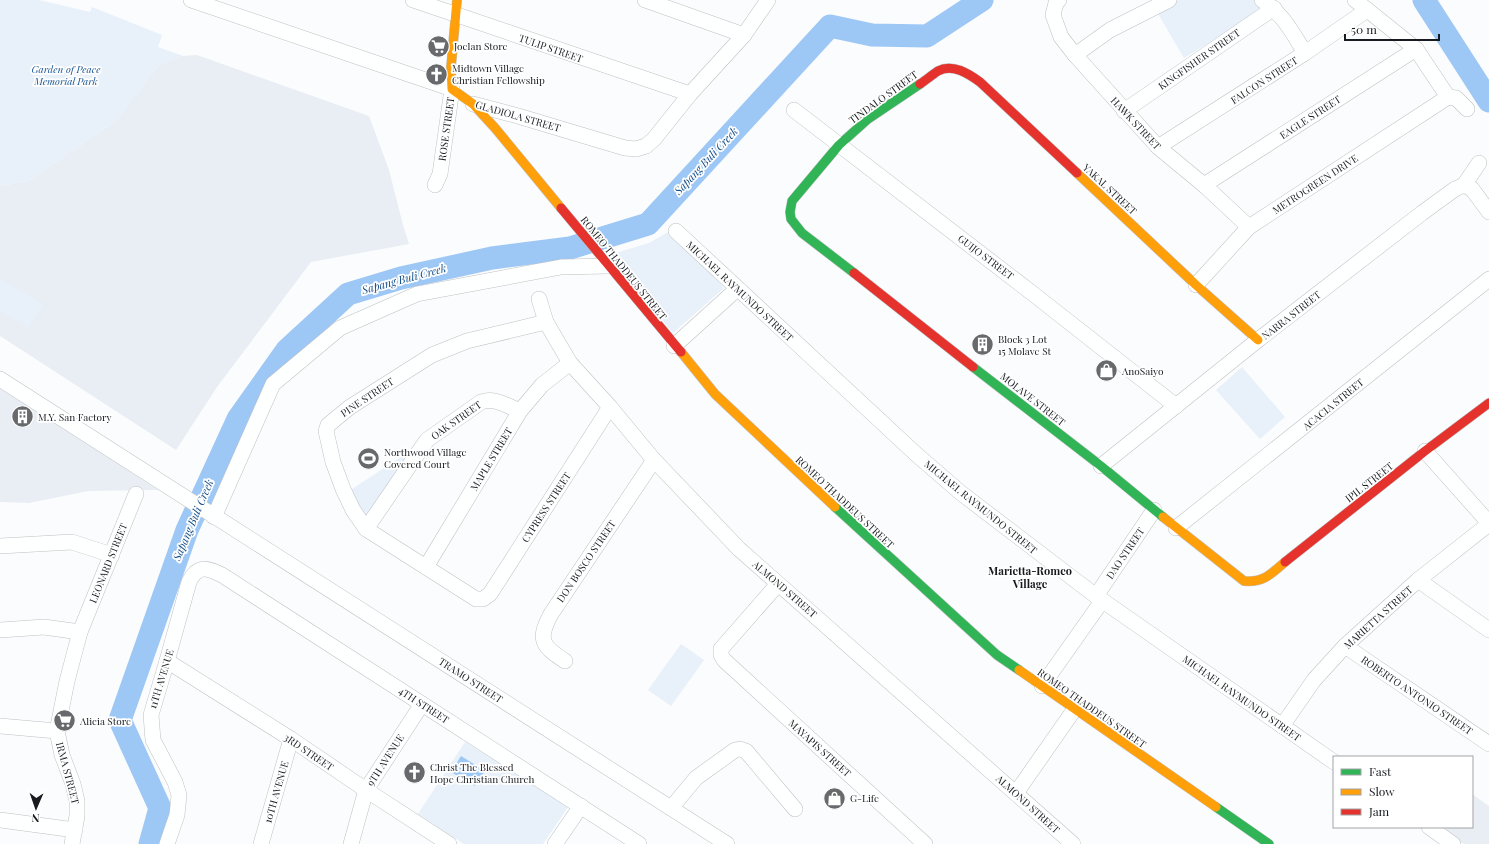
<svg xmlns="http://www.w3.org/2000/svg" width="1489" height="844" font-family="'Playfair Display',serif">
<rect width="100%" height="100%" fill="#fbfcfd"/>
<g fill="#e9eef5">
<path d="M197,55L369,116L389,170L403,225L409,244L311,262L217,387L176,450L0,336V186L28,181L115,122L159,65L183,56Z"/>
<path d="M0,387L158,490L88,491L29,503L0,502Z"/>
<path d="M1472,794L1489,806V844H1465L1459,842L1444,832L1448,827H1472Z"/>
</g>
<g fill="#e8f0fa">
<path d="M0,0H39L90,12L92,7L162,35L158,47L183,56L159,65L115,122L28,181L0,186Z"/>
<path d="M1177,0H1254L1266,8L1184,58L1157,12Z"/>
<path d="M670,231L724,288L673,333L609,255L649,243Z"/>
<path d="M0,278L43,305L28,328L0,310Z"/>
<path d="M1242,367L1285,417L1260,439L1216,390Z"/>
<path d="M419,445L364,522L349,491Z"/>
<path d="M681,644L704,660L671,706L648,690Z"/>
<path d="M465,742L568,807L543,844H464L418,814Z"/>
</g>
<path fill="#9dc7f5" d="M461,756L485,771L475,786L451,772Z"/>
<g fill="none" stroke-linecap="round" stroke-linejoin="round">
<g stroke="#9dc7f5" stroke-width="23">
<path d="M1424,0L1489,101"/>
<path d="M150,844L160,808L120,720L187,530L238,419L287,350L348,294L401,278L492,258L570,248L648,224L830,26L872,35L927,36L982,0"/>
</g>
<defs>
<g id="street">
<path d="M191,0L452,89L440,174L435,185"/>
<path d="M413,0L690,94"/>
<path d="M645,0L744,35"/>
<path d="M1059,0L1056,3L1053,15L1061,37L1075,55L1158,147L1204,185L1249,227"/>
<path d="M1262,0C1283,14 1292,32 1305,53"/>
<path d="M1355,0L1416,49L1448,97L1456,98L1467,109"/>
<path d="M1075,55L1110,30L1169,0"/>
<path d="M473,104L518,116L625,148L636,149L646,146L654,139L690,94L744,35L768,0"/>
<path d="M794,110L1032,293L1176,406"/>
<path d="M1124,111L1274,8"/>
<path d="M1158,147L1305,53L1367,10"/>
<path d="M1204,185L1416,49"/>
<path d="M1464,185L1472,189L1489,212"/>
<path d="M676,231L917,455L961,493L1096,596L1334,762"/>
<path d="M1196,285L1249,227L1448,97"/>
<path d="M539,299L546,322L570,363L610,407L654,460L739,549L1073,844"/>
<path d="M546,322L467,341L432,355L350,407L328,425L326,431L333,462L343,489L353,510L366,529L476,599H483L490,594L610,407"/>
<path d="M674,346L737,289"/>
<path d="M0,379L727,844"/>
<path d="M1425,451L1489,523"/>
<path d="M1101,466L1258,340L1422,213L1455,189L1464,185L1479,163"/>
<path d="M214,517L273,384L340,328L417,294L561,267L608,266"/>
<path d="M1176,528L1489,279"/>
<path d="M366,529L427,440L481,402C495,397 507,406 520,411"/>
<path d="M0,546L72,542L112,555"/>
<path d="M426,567L520,411L542,385L570,363"/>
<path d="M1418,580L1489,630"/>
<path d="M778,584L721,649V655L724,660L925,844"/>
<path d="M1096,596L1154,510"/>
<path d="M0,630L44,627L80,632"/>
<path d="M1345,646L1489,744"/>
<path d="M167,661L291,739L366,790L449,844"/>
<path d="M565,661C542,646 537,640 551,614L654,460"/>
<path d="M1042,686L1102,601"/>
<path d="M0,726L57,731"/>
<path d="M1282,726L1314,680L1345,646L1418,580L1489,524"/>
<path d="M1016,793L1074,710"/>
<path d="M671,808L696,778L735,750L740,749L746,751L795,809"/>
<path d="M0,820L75,830"/>
<path d="M1429,827L1453,844"/>
<path d="M72,844L77,816V801L73,784L62,755L57,731L67,681L80,632L136,494"/>
<path d="M167,844L177,815L179,795L175,782L153,740L151,715L167,661L189,582C198,564 207,568 222,575L639,844"/>
<path d="M261,844L291,739"/>
<path d="M351,844L366,790L422,704"/>
<path d="M555,844L581,806"/>
</g>
<g id="fast">
<path d="M854,273L802,233L791,219L790,212L792,201L839,145L868,119L920,84"/>
<path d="M973,367L1101,466L1163,517"/>
<path d="M835,507L997,655L1019,670"/>
<path d="M1216,807L1269,844"/>
</g>
<g id="slow">
<path d="M457,0L451,67L452,89L473,104L495,128L561,208"/>
<path d="M1077,173L1196,285L1258,340"/>
<path d="M681,352L715,394L835,507"/>
<path d="M1163,517L1244,581C1263,583 1271,574 1285,562"/>
<path d="M1019,670L1216,807"/>
</g>
<g id="jam">
<path d="M920,84C926,80 932,75 938,71C953,63 969,74 980,82L1077,173"/>
<path d="M561,208L681,352"/>
<path d="M854,273L973,367"/>
<path d="M1285,562L1425,451L1489,403"/>
</g>
</defs>
<use href="#street" stroke="#bec1c3" stroke-width="16"/>
<use href="#fast" stroke="#bec1c3" stroke-width="10"/>
<use href="#slow" stroke="#bec1c3" stroke-width="10"/>
<use href="#jam" stroke="#bec1c3" stroke-width="10"/>
<use href="#street" stroke="#feffff" stroke-width="15"/>
<use href="#fast" stroke="#30b455" stroke-width="9"/>
<use href="#slow" stroke="#ff9f0a" stroke-width="9"/>
<use href="#jam" stroke="#e5322d" stroke-width="9"/>
</g>
<defs>
<symbol id="supermarket-disc" viewBox="-11 -11 22 22"><circle r="9.5" fill="#67696c" stroke="#fff"/><path d="M-6-5.5h2.5l.6 2H6L4.5 2H-2.5L-4.4-4H-6ZM-1.5 3.2a1.3 1.3 0 1 0 .1 0ZM3 3.2a1.3 1.3 0 1 0 .1 0Z" fill="#fff"/></symbol>
<symbol id="church-disc" viewBox="-11 -11 22 22"><circle r="9.5" fill="#67696c" stroke="#fff"/><path d="M-1.2-6h2.4v3.5h3.3v2.4h-3.3V6h-2.4V-.1h-3.3v-2.4h3.3Z" fill="#fff"/></symbol>
<symbol id="building-disc" viewBox="-11 -11 22 22"><circle r="9.5" fill="#67696c" stroke="#fff"/><path d="M-4-6H4V6H1V3H-1V6H-4ZM-2.5-4.3h1.7v1.8h-1.7ZM.8-4.3h1.7v1.8H.8ZM-2.5-1h1.7V.8h-1.7ZM.8-1h1.7V.8H.8Z" fill="#fff"/></symbol>
<symbol id="shop-disc" viewBox="-11 -11 22 22"><circle r="9.5" fill="#67696c" stroke="#fff"/><path d="M-5-2.5h2.3a2.7 3.5 0 0 1 5.4 0H5L5.5 6h-11ZM-1.5-2.5h3a1.5 2.3 0 0 0-3 0Z" fill="#fff"/></symbol>
<symbol id="stadium-disc" viewBox="-11 -11 22 22"><circle r="9.5" fill="#67696c" stroke="#fff"/><path d="M0-5a6.5 5 0 1 0 0 10a6.5 5 0 1 0 0-10ZM-3.5-1.8h7v3.6h-7Z" fill="#fff"/></symbol>
</defs>
<g fill-rule="evenodd">
<use href="#supermarket-disc" x="426" y="34" width="25" height="25"/>
<use href="#church-disc" x="424" y="62" width="25" height="25"/>
<use href="#building-disc" x="970" y="332" width="25" height="25"/>
<use href="#shop-disc" x="1094" y="358" width="25" height="25"/>
<use href="#building-disc" x="10" y="404" width="25" height="25"/>
<use href="#stadium-disc" x="356" y="446" width="25" height="25"/>
<use href="#supermarket-disc" x="52" y="708" width="25" height="25"/>
<use href="#church-disc" x="402" y="760" width="25" height="25"/>
<use href="#shop-disc" x="822" y="786" width="25" height="25"/>
</g>
<g text-anchor="middle" stroke-width="3.5" stroke-linejoin="round" paint-order="stroke">
<g font-size="10" fill="#171a1e" stroke="#fff" text-anchor="start">
<text x="454" y="50">Joelan Store</text>
<text x="452" y="72">Midtown Village<tspan x="452" dy="12">Christian Fellowship</tspan></text>
<text x="998" y="343">Block 3 Lot<tspan x="998" dy="12">15 Molave St</tspan></text>
<text x="1122" y="375">AnoSaiyo</text>
<text x="38" y="421">M.Y. San Factory</text>
<text x="384" y="456">Northwood Village<tspan x="384" dy="12">Covered Court</tspan></text>
<text x="80" y="725">Alicia Store</text>
<text x="430" y="771">Christ The Blessed<tspan x="430" dy="12">Hope Christian Church</tspan></text>
<text x="850" y="802">G-Life</text>
</g>
<g font-size="10" fill="#171a1e" stroke="#fff">
<text transform="translate(551 48) rotate(19)" y="4">TULIP STREET</text>
<text transform="translate(1199 59) rotate(-35)" y="4">KINGFISHER STREET</text>
<text transform="translate(1264 80) rotate(-33)" y="4">FALCON STREET</text>
<text transform="translate(883 97) rotate(-36)" y="4">TINDALO STREET</text>
<text transform="translate(518 116) rotate(16)" y="4">GLADIOLA STREET</text>
<text transform="translate(1310 117) rotate(-33)" y="4">EAGLE STREET</text>
<text transform="translate(1136 123) rotate(47)" y="4">HAWK STREET</text>
<text transform="translate(446 129) rotate(-82)" y="4">ROSE STREET</text>
<text transform="translate(1315 184) rotate(-33)" y="4">METROGREEN DRIVE</text>
<text transform="translate(1110 189) rotate(43)" y="4">YAKAL STREET</text>
<text transform="translate(986 257) rotate(37)" y="4">GUIJO STREET</text>
<text transform="translate(624 268) rotate(51)" y="4">ROMEO THADDEUS STREET</text>
<text transform="translate(740 291) rotate(43)" y="4">MICHAEL RAYMUNDO STREET</text>
<text transform="translate(1291 315) rotate(-38)" y="4">NARRA STREET</text>
<text transform="translate(367 397) rotate(-34)" y="4">PINE STREET</text>
<text transform="translate(1033 399) rotate(38)" y="4">MOLAVE STREET</text>
<text transform="translate(1333 404) rotate(-39)" y="4">ACACIA STREET</text>
<text transform="translate(456 420) rotate(-35)" y="4">OAK STREET</text>
<text transform="translate(491 459) rotate(-59)" y="4">MAPLE STREET</text>
<text transform="translate(1369 482) rotate(-38)" y="4">IPIL STREET</text>
<text transform="translate(845 502) rotate(43)" y="4">ROMEO THADDEUS STREET</text>
<text transform="translate(546 507) rotate(-57)" y="4">CYPRESS STREET</text>
<text transform="translate(981 507) rotate(39)" y="4">MICHAEL RAYMUNDO STREET</text>
<text transform="translate(1125 553) rotate(-56)" y="4">DAO STREET</text>
<text transform="translate(586 561) rotate(-56)" y="4">DON BOSCO STREET</text>
<text transform="translate(108 563) rotate(-68)" y="4">LEONARD STREET</text>
<text transform="translate(785 589) rotate(41)" y="4">ALMOND STREET</text>
<text transform="translate(1378 617) rotate(-42)" y="4">MARIETTA STREET</text>
<text transform="translate(161 679) rotate(-73)" y="4">11TH AVENUE</text>
<text transform="translate(471 680) rotate(33)" y="4">TRAMO STREET</text>
<text transform="translate(1417 695) rotate(34)" y="4">ROBERTO ANTONIO STREET</text>
<text transform="translate(1242 698) rotate(35)" y="4">MICHAEL RAYMUNDO STREET</text>
<text transform="translate(424 705) rotate(33)" y="4">4TH STREET</text>
<text transform="translate(1092 708) rotate(35)" y="4">ROMEO THADDEUS STREET</text>
<text transform="translate(820 748) rotate(42)" y="4">MAYAPIS STREET</text>
<text transform="translate(309 752) rotate(34)" y="4">3RD STREET</text>
<text transform="translate(385 760) rotate(-57)" y="4">9TH AVENUE</text>
<text transform="translate(68 773) rotate(75)" y="4">IRMA STREET</text>
<text transform="translate(276 792) rotate(-74)" y="4">10TH AVENUE</text>
<text transform="translate(1028 804) rotate(42)" y="4">ALMOND STREET</text>
</g>
<g font-size="10" font-style="italic" fill="#1b5693" stroke="#fff">
<text x="66" y="73">Garden of Peace<tspan x="66" dy="12">Memorial Park</tspan></text>
</g>
<g font-size="11" font-style="italic" fill="#104d89" stroke="#fff">
<text transform="translate(706 161) rotate(-47)" y="4">Sapang Buli Creek</text>
<text transform="translate(404 279) rotate(-15)" y="4">Sapang Buli Creek</text>
<text transform="translate(193 520) rotate(-67)" y="4">Sapang Buli Creek</text>
</g>
<g font-size="11" font-weight="bold" fill="#171a1e" stroke="#fff">
<text x="1030" y="575">Marietta-Romeo<tspan x="1030" dy="13">Village</tspan></text>
</g>
</g>
<rect x="1333" y="756" width="140" height="72" fill="#ffffff" stroke="#a2a3a5"/>
<rect x="1341" y="769" width="20" height="6" fill="#30b455" stroke="#a2a3a5"/>
<text x="1369" y="776" font-size="12" fill="#171a1e">Fast</text>
<rect x="1341" y="789" width="20" height="6" fill="#ff9f0a" stroke="#a2a3a5"/>
<text x="1369" y="796" font-size="12" fill="#171a1e">Slow</text>
<rect x="1341" y="809" width="20" height="6" fill="#e5322d" stroke="#a2a3a5"/>
<text x="1369" y="816" font-size="12" fill="#171a1e">Jam</text>
<g transform="translate(36 808) rotate(182)" stroke="#ffffff" stroke-width="3" paint-order="stroke">
<path d="M0-3L7 15L0 10L-7 15Z" fill="#171a1e"/>
<text y="-6" font-size="11" font-weight="bold" text-anchor="middle" fill="#171a1e">N</text>
</g>
<path d="M1345 34v6h94v-6" fill="none" stroke="#171a1e" stroke-width="2"/>
<text x="1351" y="34" font-size="12" fill="#171a1e" stroke="#ffffff" stroke-width="3" paint-order="stroke">50 m</text>
</svg>
